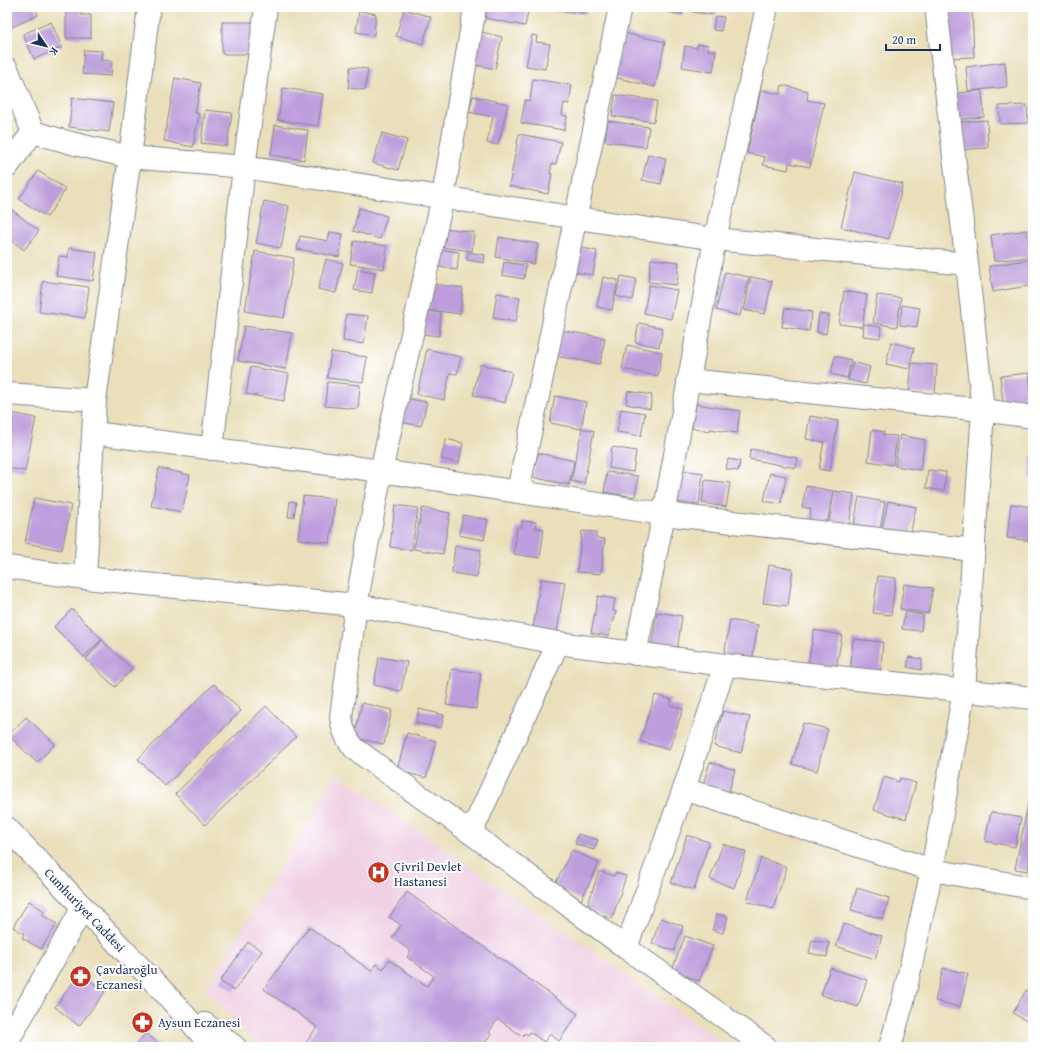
<svg xmlns="http://www.w3.org/2000/svg" width="1040" height="1054" font-family="'Gentium Book Plus',serif">
<rect width="100%" height="100%" fill="#fff"/>
<filter id="ink" filterUnits="userSpaceOnUse"><feTurbulence type="fractalNoise" baseFrequency=".025" numOctaves="2"/><feDisplacementMap in="SourceGraphic" scale="8" xChannelSelector="R" yChannelSelector="G"/><feConvolveMatrix kernelMatrix="1 2 1 2 8 2 1 2 1" color-interpolation-filters="sRGB"/></filter>
<filter id="wash" filterUnits="userSpaceOnUse"><feTurbulence type="fractalNoise" baseFrequency=".012" numOctaves="4" result="noise"/><feDisplacementMap in="SourceGraphic" scale="16" xChannelSelector="R" yChannelSelector="G"/><feGaussianBlur stdDeviation="0.9" result="paint"/><feColorMatrix in="noise" values="0 0 0 0 0 0 0 0 0 0 0 0 0 0 0 0 0 1.4 0 .05"/><feComposite in="paint" operator="in"/></filter>
<g filter="url(#wash)">
<rect width="100%" height="100%" fill="#eadfba"/>
<path fill="#f0d0e4" d="M337,774L730,1047H261L205,990Z"/>
<g id="blocks">
<g fill="#bd9ddc">
<path d="M7,7H35L38,15L12,27L7,17Z"/>
<path d="M66,7H81V15H91V38H66Z"/>
<path d="M487,7H529L525,26L485,18Z"/>
<path d="M549,7H587L586,14L549,9Z"/>
<path d="M663,7H684L682,15L662,11Z"/>
<path d="M694,7H715L713,15L693,12Z"/>
<path d="M945,7H972L974,57L947,58Z"/>
<path d="M404,9L431,17L423,44L396,36Z"/>
<path d="M359,11L376,14L374,35L356,32Z"/>
<path d="M715,16L724,17L721,31L713,30Z"/>
<path d="M51,22L62,47L34,59L23,34Z"/>
<rect x="222" y="22" width="34" height="32"/>
<path d="M478,31L502,37L495,69L471,64Z"/>
<path d="M624,33L665,42L655,87L614,77Z"/>
<path d="M532,35L537,36L536,42L550,44L545,69L526,66Z"/>
<path d="M698,44L708,45V50L716,51L713,72L682,67L685,46L697,48Z"/>
<path d="M84,50L102,51L101,60L112,61L111,76L82,74Z"/>
<path d="M1005,62L1007,87L968,91L966,67Z"/>
<path d="M350,67L368,69L365,90L348,88Z"/>
<path d="M175,78L201,83L195,113L199,114L193,147L164,141Z"/>
<path d="M533,79L572,85L569,104L564,103L562,115L567,116L564,130L521,123L525,100L530,101Z"/>
<path d="M782,85L808,91L807,100L824,103L810,167L789,163L788,170L763,165L765,157L747,153L761,90L780,94Z"/>
<path d="M283,88L323,94L318,126L278,120Z"/>
<path d="M982,90L984,117L954,120L952,94Z"/>
<path d="M615,95L657,101L654,122L612,116Z"/>
<path d="M473,96L508,104L498,145L487,143L493,117L469,112Z"/>
<path d="M72,98L113,103L109,132L69,127Z"/>
<path d="M1027,105L1028,123L1000,124L999,106Z"/>
<path d="M205,110L232,113L227,146L201,143Z"/>
<path d="M987,120L988,148L957,150L955,122Z"/>
<path d="M608,121L649,127L646,147L605,141Z"/>
<path d="M275,125L308,130L304,160L271,155Z"/>
<path d="M382,133L407,140L398,170L373,163Z"/>
<path d="M7,134L13,139L7,146Z"/>
<path d="M519,134L561,142L556,164H552L550,174H552L548,194L509,186Z"/>
<path d="M648,154L666,158L661,184L642,180Z"/>
<path d="M38,171L66,189L47,217L19,199Z"/>
<path d="M855,172L903,184L889,239L841,227Z"/>
<path d="M264,201L289,206L281,248L256,243Z"/>
<path d="M7,206L39,231L24,250L7,237Z"/>
<path d="M359,208L387,216L380,239L353,231Z"/>
<path d="M443,228L474,232L472,251L440,247Z"/>
<path d="M1027,230L1030,257L994,261L991,235Z"/>
<path d="M330,232L343,234L339,257L297,249L300,236L328,241Z"/>
<path d="M499,237L538,244L534,264L496,257Z"/>
<path d="M354,241L387,246L384,269L350,264Z"/>
<path d="M578,247L597,251L593,275L568,271Z"/>
<path d="M69,248L97,252L93,281L56,276L59,256L68,257Z"/>
<path d="M436,249L459,252L457,270L433,266Z"/>
<path d="M255,251L294,258L284,318L245,311Z"/>
<path d="M468,252L485,255L484,263L467,260Z"/>
<path d="M326,259L343,263L336,293L318,289Z"/>
<path d="M651,259L679,262L677,285L648,282Z"/>
<path d="M1032,259L1033,266V285L993,292L989,266Z"/>
<path d="M504,262L526,265L524,279L502,275Z"/>
<path d="M358,269L375,272L372,293L354,290Z"/>
<path d="M725,272L749,277L740,316L716,310Z"/>
<path d="M621,276L636,279L632,300L616,296Z"/>
<path d="M603,277L618,280L612,310L597,307Z"/>
<path d="M751,277L772,281L765,314L744,310Z"/>
<path d="M43,281L89,287L85,318L39,312Z"/>
<path d="M432,284L463,288L460,314L429,310Z"/>
<path d="M649,285L677,290L671,319L644,313Z"/>
<path d="M844,291L867,295L862,327L839,324Z"/>
<path d="M497,293L520,297L516,322L493,318Z"/>
<path d="M877,295L901,298L897,327L873,323Z"/>
<path d="M902,305L920,308L917,327L900,325Z"/>
<path d="M785,308L812,312L809,331L782,327Z"/>
<path d="M425,311L441,313L439,336L423,334Z"/>
<path d="M346,314L368,316L364,344L343,341Z"/>
<path d="M819,314L829,315L826,334L817,332Z"/>
<path d="M639,323L663,328L659,347L635,342Z"/>
<path d="M864,324L881,327L880,338L863,336Z"/>
<path d="M244,326L292,333L286,369L238,361Z"/>
<path d="M560,330L605,338L600,364L555,356Z"/>
<path d="M891,342L914,348L909,369L886,364Z"/>
<path d="M627,345L662,352L658,376L622,369Z"/>
<path d="M427,349L461,357L457,374L450,373L444,400L417,394Z"/>
<path d="M331,352L367,357L363,382L327,378Z"/>
<path d="M835,356L851,360L847,378L831,374Z"/>
<path d="M853,362L870,367L866,384L848,380Z"/>
<path d="M912,363L937,365L935,395L909,393Z"/>
<path d="M480,364L512,372L505,403L473,395Z"/>
<path d="M251,367L289,374L284,401L246,394Z"/>
<path d="M1029,373L1033,409L1004,412L1000,376Z"/>
<path d="M327,382L360,385L358,409L325,406Z"/>
<path d="M628,391L652,395L650,409L626,404Z"/>
<path d="M555,396L586,402L581,429L550,423Z"/>
<path d="M405,398L427,402L421,426L400,422Z"/>
<path d="M696,404L740,411L737,433L710,429V431L692,428Z"/>
<path d="M621,409L645,413L641,436L617,432Z"/>
<path d="M7,412L36,418L25,471L7,468Z"/>
<path d="M810,416L838,421L830,471L819,469L824,442L806,439Z"/>
<path d="M582,428L594,431L584,484L571,481Z"/>
<path d="M872,430L884,432L883,435L897,436L893,465L868,461Z"/>
<path d="M900,435L925,440L920,470L895,466Z"/>
<path d="M446,439L463,443L459,463L441,459Z"/>
<path d="M612,447L636,451L633,472L609,468Z"/>
<path d="M751,449L798,458L796,468L749,459Z"/>
<path d="M538,453L574,461L569,485L532,477Z"/>
<path d="M1031,455H1033V480H1030Z"/>
<path d="M728,459L740,461L738,471L726,469Z"/>
<path d="M159,468L190,475L182,512L151,506Z"/>
<path d="M681,470L703,473L699,505L676,502Z"/>
<path d="M928,470L946,472L944,491L926,488Z"/>
<path d="M607,472L638,476L635,497L604,492Z"/>
<path d="M770,473L786,476L781,504L764,501Z"/>
<path d="M705,480L730,483L726,507L702,503Z"/>
<path d="M806,486L833,491L827,523L809,520L811,509L802,507Z"/>
<path d="M834,491L854,494L849,526L829,522Z"/>
<path d="M303,496L335,499L330,543L298,539Z"/>
<path d="M859,497L885,502L879,538L868,527L854,524Z"/>
<path d="M34,498L71,505L62,550L25,543Z"/>
<path d="M290,501L296,502L294,517H288Z"/>
<path d="M888,501L916,507L910,535L882,530Z"/>
<path d="M1011,504L1033,507V541L1007,538Z"/>
<path d="M395,505L418,508L412,550L390,547Z"/>
<path d="M422,508L450,513L443,554L414,549Z"/>
<path d="M463,515L488,520L484,540L459,535Z"/>
<path d="M522,521L536,522L535,528L544,529L540,558L514,554L517,527H522Z"/>
<path d="M582,531L596,532V538L605,539L601,574L577,572Z"/>
<path d="M455,546L481,550L477,577L452,573Z"/>
<path d="M769,565L793,569L788,606L763,603Z"/>
<path d="M878,576L896,578L891,615L873,613Z"/>
<path d="M541,579L565,582L557,632L533,628Z"/>
<path d="M904,584L933,588L928,614L900,609Z"/>
<path d="M598,596L615,599L613,611H616L614,621H612L609,636L591,633Z"/>
<path d="M72,609L102,639L84,657L54,627Z"/>
<path d="M657,612L682,616L677,651L651,646Z"/>
<path d="M905,612L923,615L921,631L902,629Z"/>
<path d="M730,620L758,625L752,661L724,656Z"/>
<path d="M814,630L842,635L836,670L808,665Z"/>
<path d="M853,639L883,642L880,677L850,675Z"/>
<path d="M102,640L132,669L115,687L86,659Z"/>
<path d="M379,657L407,662L401,691L374,685Z"/>
<path d="M909,657L922,659L921,670L907,667Z"/>
<path d="M452,669L481,673L476,709L446,705Z"/>
<path d="M214,684L241,711L165,786L138,759Z"/>
<path d="M655,695L672,700L670,705L683,709L669,750L640,741Z"/>
<path d="M362,703L392,710L384,744L354,738Z"/>
<path d="M266,706L296,737L205,825L175,794Z"/>
<path d="M419,709L444,715L441,728L416,723Z"/>
<path d="M723,711L750,717L741,753L714,746Z"/>
<path d="M26,717L55,744L37,763L8,735Z"/>
<path d="M803,723L828,729L817,771L792,764Z"/>
<path d="M407,733L436,741L426,778L397,770Z"/>
<path d="M710,762L735,770L727,799L701,791Z"/>
<path d="M884,777L899,782L900,778L916,783L906,819L874,810Z"/>
<path d="M1029,799L1033,800V844L1028,871L1015,869Z"/>
<path d="M991,812L1021,818L1015,847L985,841Z"/>
<path d="M578,834L598,840L594,850L575,844Z"/>
<path d="M687,835L709,842L694,890L671,883Z"/>
<path d="M723,844L746,852L734,888L710,879Z"/>
<path d="M572,850L599,863L581,900L554,886Z"/>
<path d="M761,858L787,867L773,909L747,901Z"/>
<path d="M599,871L614,876L615,873L626,876L612,919L586,910Z"/>
<path d="M857,888L889,898L883,919L851,910Z"/>
<path d="M407,892L578,1014L559,1041L550,1034L544,1042L530,1032L528,1035L525,1033L522,1036L498,1019L489,1032L491,1034L482,1047H303L317,1027L264,989L309,927L371,971L376,964L383,969L389,960L427,986L434,976L407,957L411,951L392,938L401,925L389,917Z"/>
<path d="M29,901L44,911L42,915L57,924L41,949L22,938L24,934L13,927Z"/>
<path d="M717,914L728,917L723,933L712,930Z"/>
<path d="M661,918L683,926L674,951L652,943Z"/>
<path d="M844,924L882,936L875,959L836,946Z"/>
<path d="M685,936L713,946L699,981L672,970Z"/>
<path d="M812,940L829,943L827,957L809,953Z"/>
<path d="M248,942L262,951L234,991L220,981Z"/>
<path d="M830,968L867,980L858,1007L821,995Z"/>
<path d="M943,968L968,974L960,1007L935,1001Z"/>
<path d="M80,973L105,992L79,1026L55,1007Z"/>
<path d="M1026,990L1033,994V1025L1013,1013Z"/>
<path d="M146,1033L162,1047H134Z"/>
<path d="M816,1043L827,1047H815Z"/>
</g>
</g>
</g>
<g filter="url(#ink)">
<use href="#blocks" fill-opacity="0" stroke="#82878c" stroke-width="1"/>
<g fill="none" stroke-linecap="round" stroke-linejoin="round">
<defs>
<g id="minor">
<path d="M475,7L443,197L381,471L356,605L341,717C343,731 346,738 355,749L471,833L626,948L766,1047"/>
<path d="M7,69L33,132L75,144L130,157L244,167L715,239L967,264"/>
<path d="M7,167L33,132"/>
<path d="M688,380L983,410L1033,417"/>
<path d="M7,394L95,400"/>
<path d="M94,433L381,471L664,514L974,550"/>
<path d="M212,449L244,167L266,7"/>
<path d="M518,491L620,7"/>
<path d="M7,567L85,578L356,605L558,643L725,665L1033,698"/>
<path d="M85,578L95,400L130,157L149,7"/>
<path d="M635,654L664,514L715,239L767,7"/>
<path d="M684,789L932,870L1033,888"/>
<path d="M471,833L558,643"/>
<path d="M626,948L684,789L725,665"/>
<path d="M7,1043L83,907"/>
<path d="M890,1047L903,1001L932,870L964,691L983,410L967,264L936,7"/>
</g>
<g id="major">
<path id="s1" d="M7,828L163,991L213,1047"/>
<path d="M205,1024L235,1047"/>
</g>
</defs>
<use href="#minor" stroke="#82878c" stroke-width="24"/>
<use href="#major" stroke="#82878c" stroke-width="24"/>
<use href="#minor" stroke="#fff" stroke-width="22"/>
<use href="#major" stroke="#fff" stroke-width="22"/>
</g>
</g>
<defs>
<symbol id="hospital-disc" viewBox="-11 -11 22 22"><circle r="9.5" fill="#c8321e" stroke="#fff"/><path d="M-5-5h3v3.5h4V-5h3V5h-3V1.5h-4V5h-3Z" fill="#fff"/></symbol>
<symbol id="pharmacy-disc" viewBox="-11 -11 22 22"><circle r="9.5" fill="#c8321e" stroke="#fff"/><path d="M-2-6h4v4h4v4h-4v4h-4v-4h-4v-4h4Z" fill="#fff"/></symbol>
</defs>
<g fill-rule="evenodd">
<use href="#hospital-disc" x="366" y="860" width="25" height="25"/>
<use href="#pharmacy-disc" x="68" y="964" width="25" height="25"/>
<use href="#pharmacy-disc" x="130" y="1010" width="25" height="25"/>
</g>
<g text-anchor="middle" stroke-width="4" stroke-linejoin="round" paint-order="stroke">
<g font-size="13" fill="#1b2f5e" stroke="#fff" text-anchor="start">
<text x="394" y="871">Çivril Devlet<tspan x="394" dy="15">Hastanesi</tspan></text>
<text x="96" y="974">Çavdaroğlu<tspan x="96" dy="15">Eczanesi</tspan></text>
<text x="158" y="1027">Aysun Eczanesi</text>
</g>
<g font-size="13" fill="#1b2f5e" stroke="#fff">
<text dy="5" stroke="none"><textPath href="#s1" startOffset="113">Cumhuriyet Caddesi</textPath></text>
</g>
</g>
<rect width="1040" height="1054" fill="none" stroke="#fff" stroke-width="24"/>
<g transform="translate(46 46) rotate(125)" stroke="#ffffff" stroke-width="3" paint-order="stroke">
<path d="M0-3L7 15L0 10L-7 15Z" fill="#1b2f5e"/>
<text y="-6" font-size="11" font-weight="bold" text-anchor="middle" fill="#1b2f5e">K</text>
</g>
<path d="M886 44v6h54v-6" fill="none" stroke="#1b2f5e" stroke-width="2"/>
<text x="892" y="44" font-size="12" fill="#1b2f5e" stroke="#ffffff" stroke-width="3" paint-order="stroke">20 m</text>
</svg>
